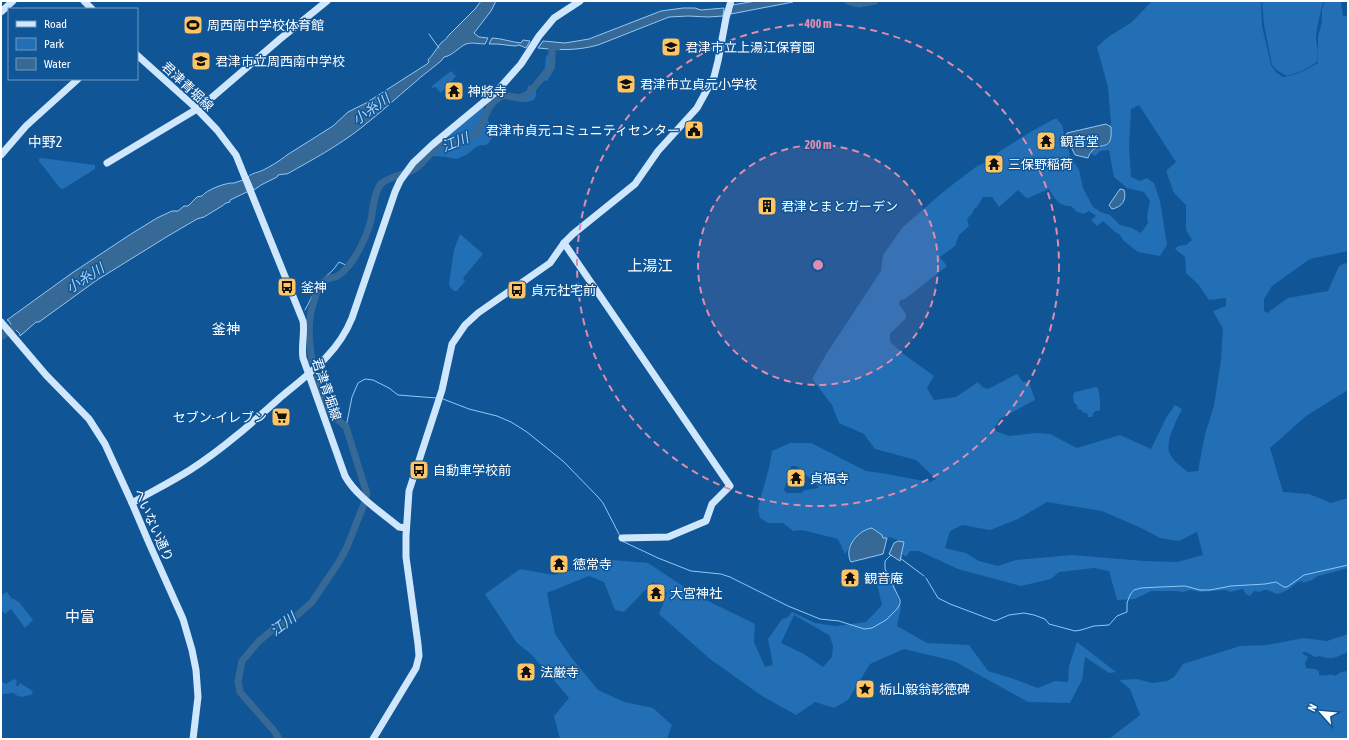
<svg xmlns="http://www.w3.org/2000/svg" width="1349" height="740" font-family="'Asap Condensed','Noto Sans JP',sans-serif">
<rect width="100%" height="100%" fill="#105596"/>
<g fill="#226fb5" fill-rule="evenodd">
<path d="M1152,1H1261L1262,26L1271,65L1276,72L1283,77C1296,76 1307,69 1318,63V36L1322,22V9L1325,1H1341L1343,16H1348V251L1310,259L1272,286L1264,299V311L1267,313L1288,298L1328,291L1339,266L1348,262V390L1306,416L1270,448L1283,492L1309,494L1331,503L1348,498V568L1318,576L1312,580L1303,583L1301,581C1294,583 1292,588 1287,590C1284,592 1280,593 1277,594C1270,591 1266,588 1260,592L1254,591L1250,596L1246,594L1243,589L1230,592L1226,590L1200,592L1191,590L1182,592L1176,591H1151L1135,599L1117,600L1109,571L1094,568L1059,572L1051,579L1021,586L958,569L919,551H910L906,557L902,554L904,542L889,537L883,539L882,535L872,528C858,530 853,543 845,554L838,539L802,530L793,531L783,523H768L760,518L758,510L759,504L769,468L772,451L790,443H811L866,471L881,473L930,482L936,479L916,460L875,449L864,434L839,423L832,405L812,379L827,353L881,271L883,255L903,227L943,192L977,166L992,160L997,153L1032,131L1054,119H1057L1062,125L1070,156L1079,170L1083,188L1093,207L1101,212L1110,215L1120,225L1132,228L1141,233L1148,223L1147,216L1150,201L1144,192L1127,188L1114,177L1109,150L1100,151L1095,156L1089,152L1111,124L1108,87L1097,47L1108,37L1132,22ZM1139,105L1176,162L1166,171L1174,193L1186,205V230L1192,240L1186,245L1178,246L1175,249L1185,257L1186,273L1198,284L1209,300L1226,298V306L1213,311L1223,329L1221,360L1214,406L1205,434L1198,471L1188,472C1182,467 1174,462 1170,454C1164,443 1177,420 1182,409L1175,405L1166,418L1151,449L1120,435L1077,448L1050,434L1036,433L1009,436L993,430L1000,419L1035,400L1029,382H1023L1017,374L988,389L982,387L978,382L956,397L934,400L927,388L934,376L905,355L890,342V334L906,318V314L899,304L900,300L905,299L947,266L940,257L955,246L959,235L969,226C964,215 972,218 974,209L977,207L983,197H992L999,207L1018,190L1026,198H1028L1049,189C1054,198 1059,207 1071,206L1076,211L1083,214L1089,211L1096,216L1091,220L1097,226L1103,221L1115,232L1119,234L1124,241L1138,252L1160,256L1167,245L1160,201L1154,183L1147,178L1140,181L1131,177L1129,146L1131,109ZM791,466H796L799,468L816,484L819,488L805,490L801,493H787L784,490L785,487ZM1047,502L1102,511L1139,527L1160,538L1179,541L1197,532L1203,555L1177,562L1144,561L1072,555L1016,560L998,566L979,561L966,553L945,548L950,531L962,525L990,530L1018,519Z"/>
<path d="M1262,1H1324C1321,7 1316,32 1316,39C1317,47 1319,54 1317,62L1302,71L1287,76L1278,71L1272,65L1264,25Z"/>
<path d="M549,54L552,55C559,64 553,72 547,81L544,80C542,83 537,87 536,91C536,93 537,96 534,99C527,105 513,101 506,97L507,94C518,95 525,101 528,86L532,85L545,68L546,56Z"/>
<path d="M451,71L456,76L441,93L435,87L432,88V86Z"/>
<path d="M484,107C483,122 503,131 486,145C475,144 474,150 466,155C463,156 460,157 457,159L446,157L433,156L419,169L415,168L417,161L479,109Z"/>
<path d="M41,158L95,165V169L63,189L60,188L39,161V159Z"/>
<path d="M460,234L483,254L463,278L465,281L457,291H454L450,287L449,284L454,250Z"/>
<path d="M1096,387L1098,388C1100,396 1100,402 1100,410L1094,412L1092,417H1088L1087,413H1084L1080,409L1078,410L1077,405L1074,403L1073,395L1075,392Z"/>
<path d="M612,560L648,563L698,596L755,624L754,642L765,667L773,665L768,639L782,619L787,618L792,612L815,623L836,626L866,622L882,605L877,584L881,577L890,573L901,608L897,626L927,643L969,645L988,671L1011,678L1038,688L1055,681L1068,682L1069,666L1077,642L1116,672L1109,673L1085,657L1082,680L1070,703L1028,702L954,661L904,649L870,664L848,700L834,708L815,702L796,715L762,696L710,659L659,614L667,593L653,582L624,612L615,610L604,582L589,576L547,593L555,634L571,657L598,690L624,702L653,708L672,725L667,739H560L554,716L569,698L531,654L517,643L485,594L520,569L554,575ZM794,615L829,635L833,645L832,657L823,667L804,654L781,643Z"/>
<path d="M7,592L12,599H14L19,602L33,620L25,628L11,609L5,614L1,610V595Z"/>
<path d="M1348,634V652C1342,654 1335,659 1328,658C1320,657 1324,655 1315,657L1306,652H1303V654L1308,657L1305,663L1306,668L1315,669L1319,671V675C1324,677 1330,673 1335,676L1341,672L1348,671V739H1109L1140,715L1130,689L1119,680L1137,679L1152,683L1167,681L1174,677L1183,664L1240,646L1267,645L1303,638L1327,641Z"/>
<path d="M14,679L17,681L16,686H18L20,683L31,690L33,693L31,695C27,695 22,698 18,696C13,694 17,693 12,693C8,693 5,695 1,694V681L6,684Z"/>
</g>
<g fill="#376997" stroke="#91c8f7">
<path d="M481,1H496L491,11L474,33L479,37L488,38L485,44C479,44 472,42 466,44C459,47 452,56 444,57L441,61C413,82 388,107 361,128C338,146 312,160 287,174H284L278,175L277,177L261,185L254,190L248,177C252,173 256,173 261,171C268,168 281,160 287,155L333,126L348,112L366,103L427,64L429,62L428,60C433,55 436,49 441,43C444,40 446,40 448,36L475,9Z"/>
<path d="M756,1H793V2L731,14L732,5Z"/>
<path d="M683,8H695L701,10L724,8L723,16L708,17L688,16L669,17L598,45C576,51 560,50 538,48L543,41L565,43L589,39L661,11Z"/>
<path d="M492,38C500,38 511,42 521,43L523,40L530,41L526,48L519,45L515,46L497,44H489Z"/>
<path d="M1106,124L1111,127C1113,154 1100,140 1091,152C1089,154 1089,156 1088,158L1075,155L1066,136L1067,133Z"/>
<path d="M243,180L249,191L230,200V202L226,203L222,206L204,217L197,219L168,236L97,280L39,322H36L20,336V334L11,325L9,321L7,320L72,273L131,234L157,218L172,211H178L184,206H188L197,197L202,196C206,190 227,182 234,183Z"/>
<path d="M1120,189L1124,190C1127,200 1122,207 1112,209L1109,205Z"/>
<path d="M872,528L882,535L883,538H887L883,554L851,562C843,548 858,530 872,528Z"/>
<path d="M898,541L904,542L900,561L889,554L894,543Z"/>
</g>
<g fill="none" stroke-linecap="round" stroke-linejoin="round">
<g stroke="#91c8f7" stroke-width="1">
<path d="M429,34L439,48"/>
<path d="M305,310L319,283L333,270L339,262L348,266"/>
<path d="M443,399L469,409L497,416L511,422L527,432L564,462L598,497L603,503L620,536"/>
<path d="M346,427L352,397L358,383L365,379L373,380L389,388L398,395L436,398"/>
<path d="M622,541L658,558L691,571L721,574L730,577L788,606L820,619L839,621L864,629L872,628L886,620L897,609L900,604V600L885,569V561L891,555"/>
<path d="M900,558L924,576"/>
<path d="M926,578L938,598L950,604L995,621L1009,615L1024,613L1034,615L1045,619L1049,624L1075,631L1081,630L1094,626L1109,625L1117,616L1127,612V603L1130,595L1134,590L1141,588L1160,587L1185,586L1200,590H1210L1231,586L1265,584L1276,582L1284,587H1287L1304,575L1348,565"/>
</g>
<g stroke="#376997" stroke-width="7">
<path d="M848,1L859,4L875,1"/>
<path d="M1,337L20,323"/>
<path d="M312,361C309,341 307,321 314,301C316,293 320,282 328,279C332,277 336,278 339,275C349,268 356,256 361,246C365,238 369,229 371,220C373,210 374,190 382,183C391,176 403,175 413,170C424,165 429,151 440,146C451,141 465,143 474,135C487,124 483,105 502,96C508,93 516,102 528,94L551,68L552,61V47H557"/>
<path d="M316,378L329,410L335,417L346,427L367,494L366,496"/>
<path d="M279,739L275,732L240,692L238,681L242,661L259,641L275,628L294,618L312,602L339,562L347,547L364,504"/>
</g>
<g stroke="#cfe7fd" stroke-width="7">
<path d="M84,1L92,9"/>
<path d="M1,12L13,1"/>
<path d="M137,55L197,109L217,130L236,155L303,321C305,333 301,345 303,358L345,476C356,496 381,512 399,527L406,528"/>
<path d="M1,155L26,126L78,79"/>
<path d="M107,163L202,106L280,39L327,1"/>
<path d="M564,243L730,486L712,504L706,521L668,537L622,538"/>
<path d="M1,322L46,375L89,419L105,444L132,503L149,543L183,619L192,650L196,670L198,697L193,739"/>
<path d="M132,503C151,492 171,482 190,470C223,449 253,422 282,396C310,373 338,353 352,318L395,192L400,181L413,163L432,145L497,91L521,64L539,36L554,18L580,1"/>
<path d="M373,739L416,668L419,656L418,644L406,557V536L409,491L442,390L452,344L465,325L478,313L550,263L564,243L573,234L635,184L658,151L697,108L714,77L718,61L726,18L731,1"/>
</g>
</g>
<circle cx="818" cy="265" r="120" fill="#e08cad" fill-opacity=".12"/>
<g fill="none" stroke="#e08cad" stroke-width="2" stroke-dasharray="7 5">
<circle cx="818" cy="265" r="120"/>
<circle cx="818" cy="265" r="241"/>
</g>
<defs>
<symbol id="stadium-square" viewBox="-11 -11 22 22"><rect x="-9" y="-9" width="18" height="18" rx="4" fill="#ffc562" stroke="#105596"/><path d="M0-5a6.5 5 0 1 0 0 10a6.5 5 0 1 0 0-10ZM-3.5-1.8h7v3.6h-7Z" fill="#111"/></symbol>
<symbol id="school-square" viewBox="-11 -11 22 22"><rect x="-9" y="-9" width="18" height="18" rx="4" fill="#ffc562" stroke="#105596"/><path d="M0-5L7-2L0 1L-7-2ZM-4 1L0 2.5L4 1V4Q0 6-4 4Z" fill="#111"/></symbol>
<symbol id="temple-square" viewBox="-11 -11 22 22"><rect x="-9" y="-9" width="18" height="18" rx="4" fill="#ffc562" stroke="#105596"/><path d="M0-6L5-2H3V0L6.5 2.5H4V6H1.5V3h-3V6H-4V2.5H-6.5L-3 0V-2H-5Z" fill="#111"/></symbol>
<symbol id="civic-square" viewBox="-11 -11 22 22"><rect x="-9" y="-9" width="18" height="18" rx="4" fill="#ffc562" stroke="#105596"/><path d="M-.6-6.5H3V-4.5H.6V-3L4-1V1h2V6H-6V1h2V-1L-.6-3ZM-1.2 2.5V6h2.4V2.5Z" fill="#111"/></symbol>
<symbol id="building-square" viewBox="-11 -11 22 22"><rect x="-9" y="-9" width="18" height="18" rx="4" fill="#ffc562" stroke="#105596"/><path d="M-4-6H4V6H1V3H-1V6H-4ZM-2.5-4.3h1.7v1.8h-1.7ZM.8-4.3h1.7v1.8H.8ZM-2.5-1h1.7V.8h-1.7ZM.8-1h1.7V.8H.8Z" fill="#111"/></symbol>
<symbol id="bus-square" viewBox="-11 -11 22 22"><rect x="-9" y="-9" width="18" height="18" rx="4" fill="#ffc562" stroke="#105596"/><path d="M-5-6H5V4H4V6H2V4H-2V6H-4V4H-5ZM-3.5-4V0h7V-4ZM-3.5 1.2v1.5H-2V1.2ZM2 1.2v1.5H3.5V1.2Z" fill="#111"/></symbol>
<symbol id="supermarket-square" viewBox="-11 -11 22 22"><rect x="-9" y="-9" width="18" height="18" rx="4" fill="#ffc562" stroke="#105596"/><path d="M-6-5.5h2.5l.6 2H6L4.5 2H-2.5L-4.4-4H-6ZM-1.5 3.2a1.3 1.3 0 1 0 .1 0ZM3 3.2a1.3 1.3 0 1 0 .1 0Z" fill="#111"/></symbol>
<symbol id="sight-square" viewBox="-11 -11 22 22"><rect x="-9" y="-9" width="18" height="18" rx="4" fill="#ffc562" stroke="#105596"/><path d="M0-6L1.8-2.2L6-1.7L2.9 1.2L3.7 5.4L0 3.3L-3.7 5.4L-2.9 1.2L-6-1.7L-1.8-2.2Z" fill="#111"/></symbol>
</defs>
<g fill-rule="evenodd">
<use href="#stadium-square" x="182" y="14" width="22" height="22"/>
<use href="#school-square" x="660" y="36" width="22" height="22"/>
<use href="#school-square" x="190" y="50" width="22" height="22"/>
<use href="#school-square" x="615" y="73" width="22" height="22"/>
<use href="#temple-square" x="443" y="80" width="22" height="22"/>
<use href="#civic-square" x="683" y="119" width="22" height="22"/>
<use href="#temple-square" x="1035" y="130" width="22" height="22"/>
<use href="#temple-square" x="983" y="153" width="22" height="22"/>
<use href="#building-square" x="756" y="195" width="22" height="22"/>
<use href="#bus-square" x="276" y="276" width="22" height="22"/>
<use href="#bus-square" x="506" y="279" width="22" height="22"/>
<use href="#supermarket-square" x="270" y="406" width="22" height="22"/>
<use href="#bus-square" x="408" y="459" width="22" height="22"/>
<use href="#temple-square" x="785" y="467" width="22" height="22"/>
<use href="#temple-square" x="548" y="553" width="22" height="22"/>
<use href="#temple-square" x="839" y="567" width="22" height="22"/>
<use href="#temple-square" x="645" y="582" width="22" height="22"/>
<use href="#temple-square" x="515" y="661" width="22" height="22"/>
<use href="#sight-square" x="854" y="678" width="22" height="22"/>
</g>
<g text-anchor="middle" stroke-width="3" stroke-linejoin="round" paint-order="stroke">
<g font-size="13" fill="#fff" stroke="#105596" text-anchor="start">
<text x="207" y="30">周西南中学校体育館</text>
<text x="685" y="52">君津市立上湯江保育園</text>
<text x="215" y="66">君津市立周西南中学校</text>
<text x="640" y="89">君津市立貞元小学校</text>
<text x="468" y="96">神將寺</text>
<text x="680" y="135" text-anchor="end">君津市貞元コミュニティセンター</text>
<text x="1060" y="146">観音堂</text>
<text x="1008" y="169">三保野稲荷</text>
<text x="781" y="211">君津とまとガーデン</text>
<text x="301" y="292">釜神</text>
<text x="531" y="295">貞元社宅前</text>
<text x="267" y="422" text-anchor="end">セブン-イレブン</text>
<text x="433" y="475">自動車学校前</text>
<text x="810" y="483">貞福寺</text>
<text x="573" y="569">徳常寺</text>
<text x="864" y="583">観音庵</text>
<text x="670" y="598">大宮神社</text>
<text x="540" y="677">法厳寺</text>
<text x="879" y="694">栃山毅翁彰徳碑</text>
</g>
<g font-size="13" fill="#fff" stroke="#105596">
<text transform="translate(188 86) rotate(43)" y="5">君津青堀線</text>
<text transform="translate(327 389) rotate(71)" y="5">君津青堀線</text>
<text transform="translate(154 525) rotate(66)" y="5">へいない通り</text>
</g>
<g font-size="14" font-style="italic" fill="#acd6fa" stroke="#105596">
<text transform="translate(371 109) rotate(-35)" y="5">小糸川</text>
<text transform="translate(455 142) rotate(-22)" y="5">江川</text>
<text transform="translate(85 278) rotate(-33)" y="5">小糸川</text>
<text transform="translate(283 624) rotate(-37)" y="5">江川</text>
</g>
<g font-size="14" fill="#fff" stroke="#105596">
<text x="45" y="147">中野2</text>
<text x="226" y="334">釜神</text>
</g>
<g font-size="15" fill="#fff" stroke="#105596">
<text x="650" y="271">上湯江</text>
<text x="80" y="622">中富</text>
</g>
</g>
<circle cx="818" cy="265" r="6" fill="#e08cad" stroke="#105596" stroke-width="2"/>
<g font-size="12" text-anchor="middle" font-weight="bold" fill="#e08cad" stroke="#105596" stroke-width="3" stroke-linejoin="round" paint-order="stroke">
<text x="818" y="28">400 m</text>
<text x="818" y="149">200 m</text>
</g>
<rect width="1349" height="740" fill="none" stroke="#ffffff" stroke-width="4"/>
<rect x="8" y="8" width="130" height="72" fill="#105596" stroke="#7099c0"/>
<rect x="16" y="21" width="20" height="6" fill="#cfe7fd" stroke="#7099c0"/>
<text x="44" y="28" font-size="12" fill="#ffffff">Road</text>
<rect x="16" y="38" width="20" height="12" fill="#226fb5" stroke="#7099c0"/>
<text x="44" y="48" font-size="12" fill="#ffffff">Park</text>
<rect x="16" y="58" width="20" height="12" fill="#376997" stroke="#7099c0"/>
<text x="44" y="68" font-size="12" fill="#ffffff">Water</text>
<g transform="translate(1321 712) rotate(297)" stroke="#105596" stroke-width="3" paint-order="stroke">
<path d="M0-3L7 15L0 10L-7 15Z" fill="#ffffff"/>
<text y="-6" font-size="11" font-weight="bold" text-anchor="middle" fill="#ffffff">N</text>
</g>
</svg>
